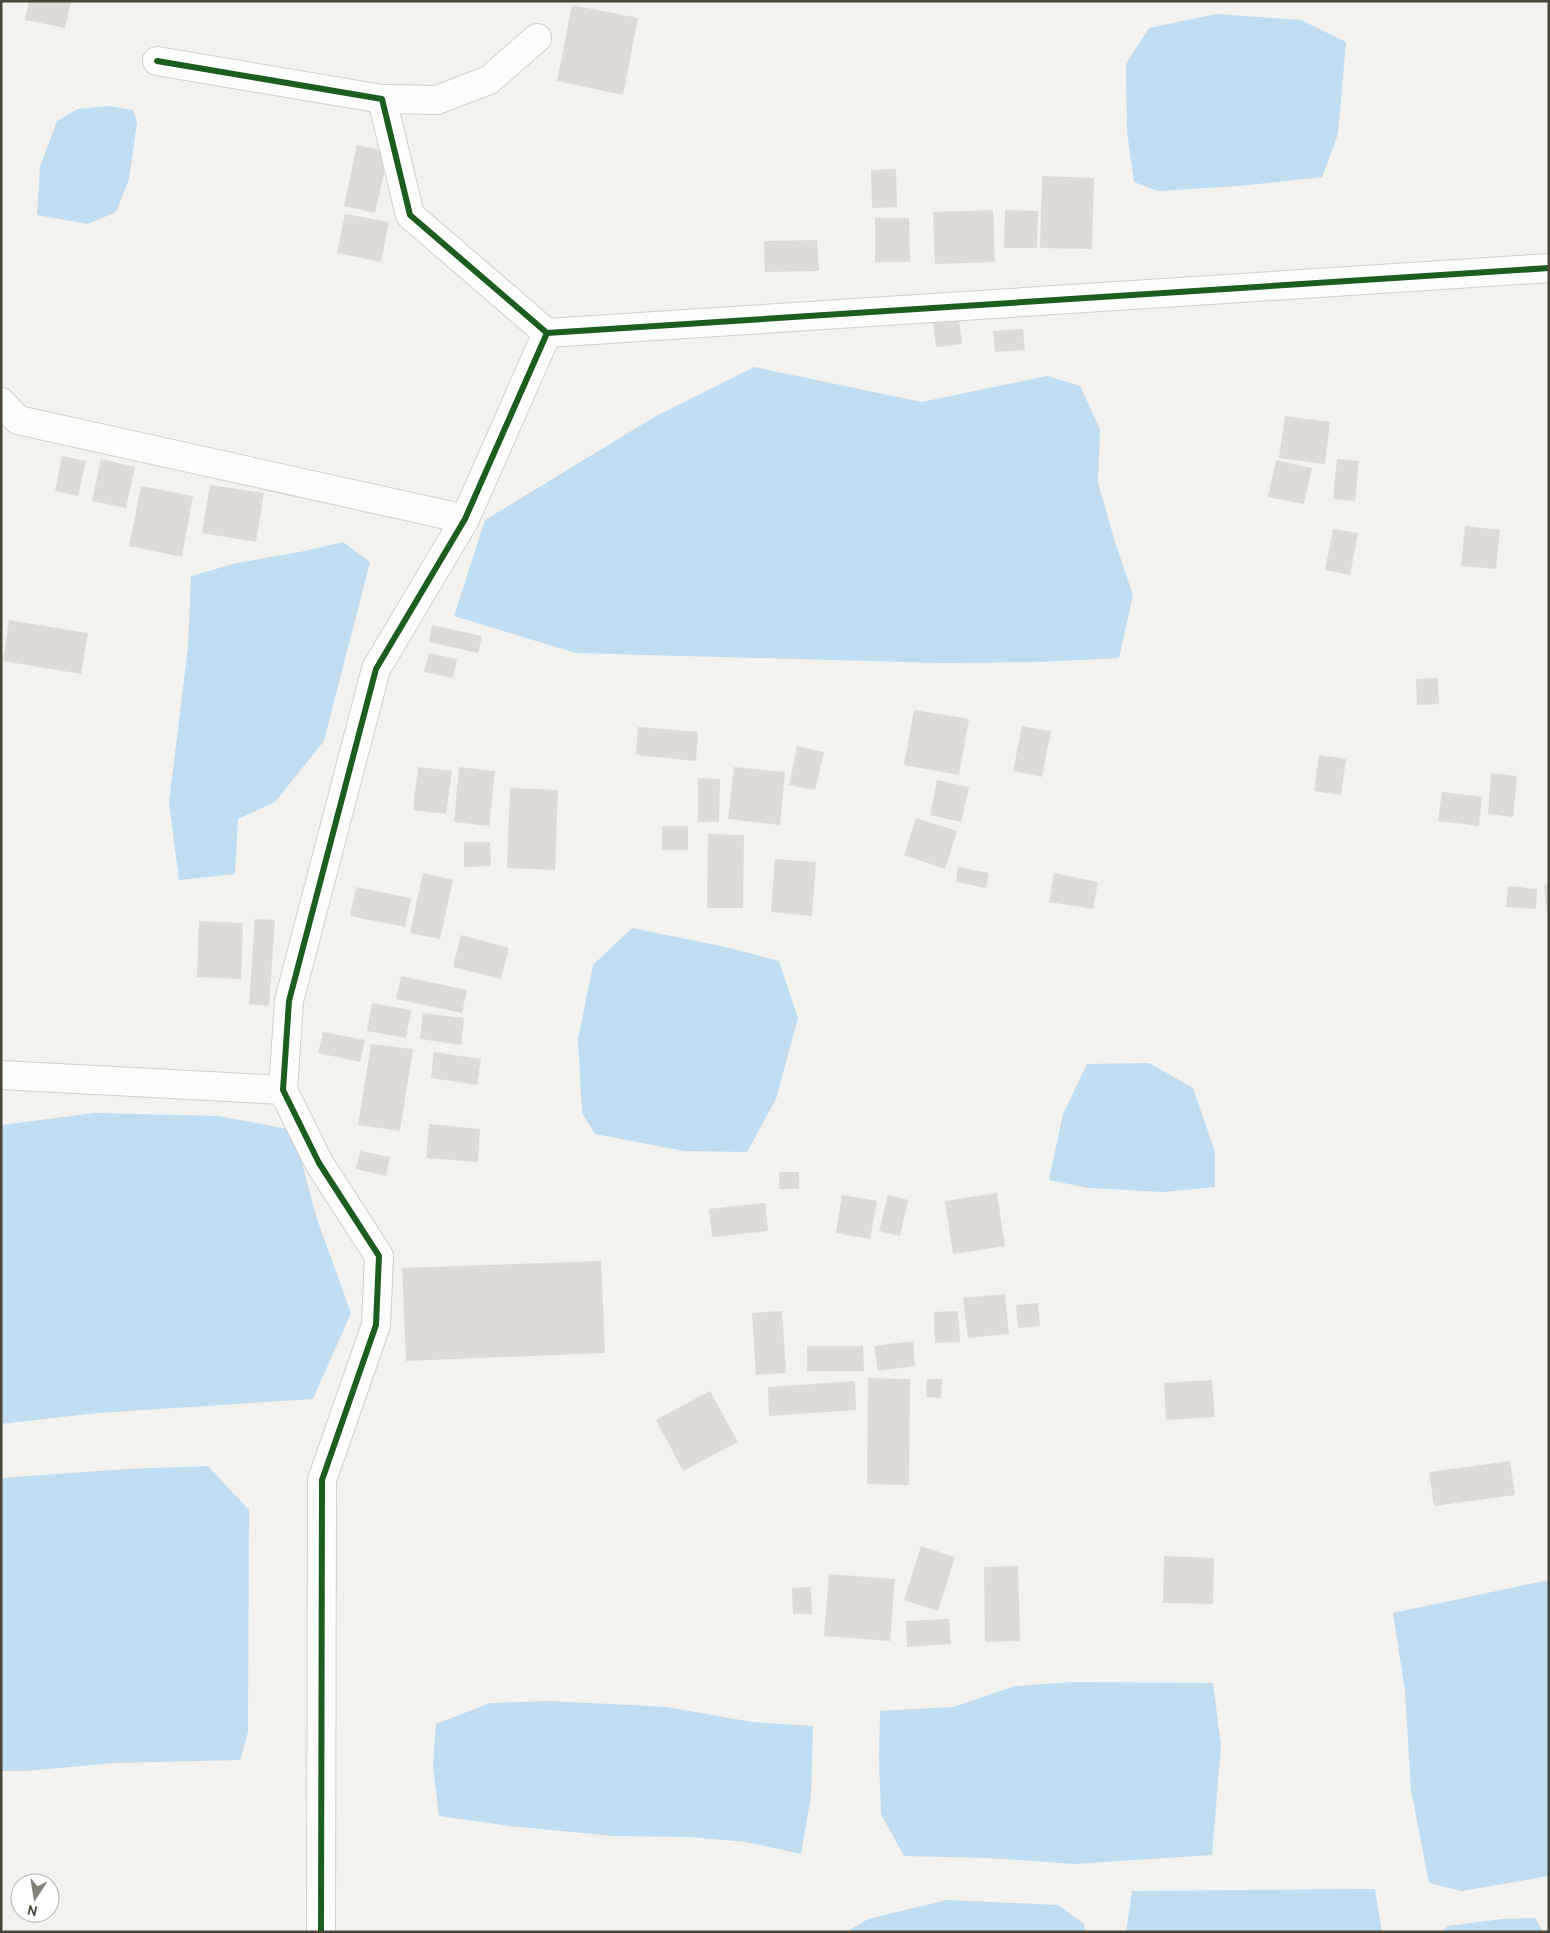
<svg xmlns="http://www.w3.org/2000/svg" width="1550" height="1933" font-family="Cabin,sans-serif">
<rect width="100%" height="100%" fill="#f4f2ee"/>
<g fill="#c0ddf1">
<path d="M1216,14L1301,20L1346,42L1338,134L1322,177L1240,186L1157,191L1134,182L1127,132L1126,64L1149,28Z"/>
<path d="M109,106L133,110L137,123L129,179L116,212L88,224L37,215L40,167L57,121L78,109Z"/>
<path d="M754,367L922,402L1047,376L1080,386L1100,429L1098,483L1115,542L1133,595L1119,658L1041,662L941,663L576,653L454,616L485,520L656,416Z"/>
<path d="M343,542L370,562L324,741L275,802L238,819L235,874L179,880L169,802L188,647L191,576L237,563L300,552Z"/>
<path d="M632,928L730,948L779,961L798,1018L776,1099L747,1152L684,1151L595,1134L582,1113L578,1039L593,965Z"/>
<path d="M1149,1063L1193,1088L1215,1152V1187L1163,1192L1088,1188L1049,1180L1063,1114L1087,1064Z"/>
<path d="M95,1113L219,1116L293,1130L317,1219L351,1313L313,1399L97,1413L1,1424V1125Z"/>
<path d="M208,1466L249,1510L248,1732L240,1760L114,1763L26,1771H1V1478L128,1469Z"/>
<path d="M1549,1580V1876L1462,1891L1429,1883L1411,1790L1405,1691L1393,1613Z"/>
<path d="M1074,1682L1213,1683L1221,1746L1212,1855L1074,1864L990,1858L904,1856L881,1814L879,1760L880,1711L953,1707L1015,1686Z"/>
<path d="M551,1701L667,1707L752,1722L813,1726L811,1796L801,1854L746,1842L690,1837L613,1836L510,1826L439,1816L433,1766L436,1724L490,1703Z"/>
<path d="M1375,1889L1382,1932H1126L1132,1891Z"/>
<path d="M947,1900L1058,1905L1084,1924L1085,1932H846L868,1919Z"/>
<path d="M1535,1918L1543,1932H1441L1448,1926L1502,1919Z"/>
</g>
<g fill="#dedbd6">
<path d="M29,1H71L65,28L25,20Z"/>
<path d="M572,5L638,18L623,95L557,81Z"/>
<path d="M357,145L389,152L375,213L344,206Z"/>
<path d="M896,169L897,207L872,208L871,170Z"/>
<path d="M1042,176L1094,178L1092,249L1040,248Z"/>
<path d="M993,210L995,262L935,264L933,212Z"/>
<path d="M1005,210L1038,211L1037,248H1004Z"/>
<path d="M345,214L389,222L381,262L337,253Z"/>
<path d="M875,218H909L910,262H875Z"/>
<path d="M817,240L819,271L765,272L764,241Z"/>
<path d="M959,319L962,344L936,347L933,322Z"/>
<path d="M1023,329L1025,350L995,352L993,331Z"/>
<path d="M1285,416L1330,422L1325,464L1279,458Z"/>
<path d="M62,456L86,461L78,496L55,491Z"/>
<path d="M101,459L135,467L126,508L92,501Z"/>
<path d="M1337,459L1359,461L1355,501L1333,499Z"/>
<path d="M1276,460L1312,468L1304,504L1268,497Z"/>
<path d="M210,485L264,493L256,542L202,533Z"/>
<path d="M141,486L193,496L182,557L129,546Z"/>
<path d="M1465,526L1500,530L1496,569L1461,566Z"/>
<path d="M1333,529L1358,533L1350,575L1325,570Z"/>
<path d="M9,620L88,633L81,674L3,661Z"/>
<path d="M432,625L482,636L478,653L429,642Z"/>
<path d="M429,653L457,659L453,678L424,672Z"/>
<path d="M1438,678L1439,704L1417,705L1416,679Z"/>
<path d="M914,710L969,719L959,775L904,765Z"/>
<path d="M1022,726L1051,731L1042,777L1013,771Z"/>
<path d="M638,727L698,732L696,761L636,755Z"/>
<path d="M797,746L824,752L815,790L789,785Z"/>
<path d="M1319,755L1346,759L1341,795L1314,791Z"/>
<path d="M418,767L452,771L446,814L413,810Z"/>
<path d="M459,767L495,771L489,826L454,822Z"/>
<path d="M734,767L785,772L780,825L728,819Z"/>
<path d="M1491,773L1517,776L1513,817L1488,814Z"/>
<path d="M698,778L720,779L719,822H698Z"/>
<path d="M937,780L969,787L961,822L930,815Z"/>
<path d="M510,788L558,790L555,870L507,868Z"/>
<path d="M1442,792L1482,797L1479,826L1438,821Z"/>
<path d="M916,818L957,831L945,869L904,855Z"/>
<rect x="662" y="826" width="26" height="24"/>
<path d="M708,834L744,835L743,908H707Z"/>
<path d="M464,842H490L491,866L464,867Z"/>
<path d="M775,859L816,862L812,916L771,912Z"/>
<path d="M958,867L989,873L986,888L956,882Z"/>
<path d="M423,873L453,880L440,939L410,933Z"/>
<path d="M1054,873L1098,882L1093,909L1049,902Z"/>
<path d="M1549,884V912L1547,913L1544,885Z"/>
<path d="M1508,886L1537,889L1536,909L1506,907Z"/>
<path d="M356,887L411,898L405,927L350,916Z"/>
<path d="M255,919L275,920L269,1006L249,1004Z"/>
<path d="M199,921L243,923L241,979L197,977Z"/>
<path d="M461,935L509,948L501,979L453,967Z"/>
<path d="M401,976L467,990L462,1013L396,999Z"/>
<path d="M372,1003L411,1010L406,1038L367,1031Z"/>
<path d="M423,1013L464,1018L461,1045L420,1039Z"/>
<path d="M323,1032L365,1040L360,1062L318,1053Z"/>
<path d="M371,1044L413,1049L400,1131L358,1125Z"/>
<path d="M434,1052L481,1059L477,1085L431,1078Z"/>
<path d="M429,1124L480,1129L478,1162L426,1158Z"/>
<path d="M360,1151L390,1157L386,1176L356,1169Z"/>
<rect x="779" y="1172" width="20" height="17"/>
<path d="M997,1193L1005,1246L953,1254L945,1201Z"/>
<path d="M842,1195L877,1201L870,1239L836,1233Z"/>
<path d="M888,1195L908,1200L900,1236L879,1231Z"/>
<path d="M765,1203L768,1231L712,1237L709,1209Z"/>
<path d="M601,1261L605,1353L406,1361L402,1268Z"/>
<path d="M1005,1294L1009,1334L968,1338L963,1298Z"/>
<path d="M1038,1303L1040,1326L1018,1328L1016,1305Z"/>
<path d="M782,1311L786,1373L756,1375L752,1313Z"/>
<path d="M958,1311L960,1342L935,1343L934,1312Z"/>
<path d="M913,1341L915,1366L878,1371L874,1346Z"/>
<path d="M807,1346H863L864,1371H807Z"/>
<path d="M868,1378L910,1379L909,1485L867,1484Z"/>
<path d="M927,1379H942L941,1398L926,1397Z"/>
<path d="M1212,1380L1215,1417L1166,1420L1164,1383Z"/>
<path d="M855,1381L856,1410L769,1416L768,1387Z"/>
<path d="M710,1391L738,1442L683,1471L656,1420Z"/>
<path d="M1510,1461L1515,1495L1434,1506L1429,1472Z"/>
<path d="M921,1546L955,1557L938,1611L904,1600Z"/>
<path d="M1164,1556L1214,1558L1213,1604L1163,1603Z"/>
<path d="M1018,1566L1020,1641L985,1642L984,1567Z"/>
<path d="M829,1574L895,1579L890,1641L824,1636Z"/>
<path d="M811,1587L812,1614H793L792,1588Z"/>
<path d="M949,1619L951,1644L907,1647L906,1621Z"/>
</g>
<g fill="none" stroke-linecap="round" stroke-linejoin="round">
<defs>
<g id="minor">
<path d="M157,61L382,99L410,215L547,333"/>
<path d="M382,99L437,100L489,80L537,38"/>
<path d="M1,402L18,420L465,519"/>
<path d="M1,1075L283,1090"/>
<path d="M321,1932L322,1480L376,1325L379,1256L319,1163L283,1090L289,1001L376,669L465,519L547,333L1549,268"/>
</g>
</defs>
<use href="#minor" stroke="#d2d0cb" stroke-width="30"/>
<use href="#minor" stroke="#fdfdfc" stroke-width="28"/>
<defs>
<g id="cycleway">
<path d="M157,61L382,99L410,215L547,333"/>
<path d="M321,1932L322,1480L376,1325L379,1256L319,1163L283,1090L289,1001L376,669L465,519L547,333L1549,268"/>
</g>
</defs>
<use href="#cycleway" stroke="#fff" stroke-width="9"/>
<use href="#cycleway" stroke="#1b5e20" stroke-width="6"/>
</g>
<rect width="1550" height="1933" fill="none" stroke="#4b4439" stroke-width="5"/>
<g transform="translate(35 1898) rotate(192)"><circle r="24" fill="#ffffff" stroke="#b7b4b0"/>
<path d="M0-4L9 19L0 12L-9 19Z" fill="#868178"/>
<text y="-8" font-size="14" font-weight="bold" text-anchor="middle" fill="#4b4439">N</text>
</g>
</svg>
